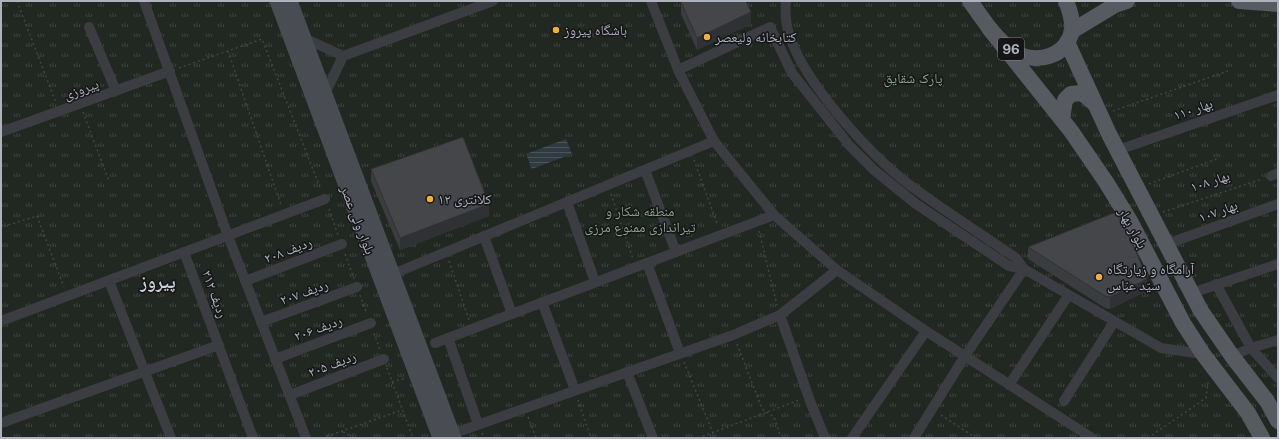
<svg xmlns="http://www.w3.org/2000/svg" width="1279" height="439" font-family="'Public Sans','Noto Naskh Arabic',sans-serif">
<defs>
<pattern id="grass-tufts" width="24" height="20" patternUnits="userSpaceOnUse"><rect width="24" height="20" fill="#202821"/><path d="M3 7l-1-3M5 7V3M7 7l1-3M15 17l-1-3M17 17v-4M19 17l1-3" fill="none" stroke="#3e453f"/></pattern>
<pattern id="water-rules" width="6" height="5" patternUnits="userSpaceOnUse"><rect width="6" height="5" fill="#303a41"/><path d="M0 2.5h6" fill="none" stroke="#4b545a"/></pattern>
</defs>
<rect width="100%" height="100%" fill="#1a1a1d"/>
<rect fill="url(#grass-tufts)" x="1" y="1" width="1277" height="437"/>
<path fill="url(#water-rules)" d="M566,139L572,154L532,169L526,154Z"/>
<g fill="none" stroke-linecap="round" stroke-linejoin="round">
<g stroke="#414449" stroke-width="1.5" stroke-dasharray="2 3" stroke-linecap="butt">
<path d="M17,1L56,103"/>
<path d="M228,51L281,205"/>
<path d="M179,68L262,39L321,190"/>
<path d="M1113,111L1228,71"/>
<path d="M83,112L109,181"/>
<path d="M694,160L718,226"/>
<path d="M1149,184L1219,158"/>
<path d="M611,194L633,259"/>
<path d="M329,209L338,235"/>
<path d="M1163,212L1262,179"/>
<path d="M1,221L5,226L37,216L64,287"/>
<path d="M759,231L777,305"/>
<path d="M345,254L354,279"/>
<path d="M449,261L469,320"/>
<path d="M360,295L367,314"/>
<path d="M374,333L380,350"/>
<path d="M737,344L762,409L774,417L781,438"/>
<path d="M684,362L715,438"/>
<path d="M387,368L413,438"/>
<path d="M392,382L406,378"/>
<path d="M578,400L591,438"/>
<path d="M941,415L976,438"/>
<path d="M528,417L536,438"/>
<path d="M343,432L355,438"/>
<path d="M482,433L484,438"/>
<path d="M322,438L402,410"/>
<path d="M698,438L799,400"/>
<path d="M1148,438L1206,398L1208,382"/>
</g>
<g stroke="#3b3d42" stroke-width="10">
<path d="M144,1L228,236L306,438"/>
<path d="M651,1L678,70L714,141L774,215L837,270L926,331L1092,438"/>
<path d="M786,1C785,13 786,26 790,37C806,85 871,156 911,186C945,211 981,234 1016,258L1024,269L1161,348L1203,354"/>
<path d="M89,27L116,91"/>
<path d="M304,38L343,56L493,1"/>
<path d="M678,70L770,27L792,73L849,145L874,170L916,204L1009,266L1024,269L965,356L914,438"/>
<path d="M325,94L343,56"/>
<path d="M1,132L170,71"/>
<path d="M1118,150L1278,95"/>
<path d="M645,170L676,252"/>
<path d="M1271,176L1278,173"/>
<path d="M567,202L595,282"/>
<path d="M484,236L512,314"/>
<path d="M1167,244L1278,204"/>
<path d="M184,252L253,438"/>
<path d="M647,263L680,353"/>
<path d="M393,274L714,141"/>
<path d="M109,281L171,438"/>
<path d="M245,281L342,244"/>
<path d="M1216,284L1251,348L1278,378"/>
<path d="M1192,293L1278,264"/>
<path d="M542,302L575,390"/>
<path d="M780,315L810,401L825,438"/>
<path d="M1,321L325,199"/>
<path d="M261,322L357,287"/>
<path d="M448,338L478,424"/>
<path d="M435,343L774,215"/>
<path d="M1232,356L1251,348L1278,340"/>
<path d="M275,359L371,323"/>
<path d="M627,372L653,438"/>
<path d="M1009,385L1068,296"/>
<path d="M290,395L384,359"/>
<path d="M1064,401L1114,322"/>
<path d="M1,423L219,345"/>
<path d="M452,434L733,335L780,315L837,270"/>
<path d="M852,438L926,331"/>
</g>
<g stroke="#494c52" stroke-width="15">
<path d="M277,1L440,438"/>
<path d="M290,1L454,438"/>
</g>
<g stroke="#575a61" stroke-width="16">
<path d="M970,1C983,19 996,41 1016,53C1037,64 1067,57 1072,30C1073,20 1070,11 1066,1"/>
<path d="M1239,1L1278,4"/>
<path d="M989,28L1071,131L1106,182L1130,221L1183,323L1203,354L1248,413L1262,438"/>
<path d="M1072,31L1115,5L1127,1"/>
<path d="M1067,42L1109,134L1201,311L1232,356L1267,401L1278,421"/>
<path d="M1062,119L1065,100L1071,94L1082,93L1095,104"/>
</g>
</g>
<g fill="#3a3c40">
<path d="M681,2L751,24L697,50L681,14Z"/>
<path d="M371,169L489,216L400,250L371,181Z"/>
<path d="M1028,247L1147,291L1110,309L1105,308L1028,259Z"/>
</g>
<g fill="#303134">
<path d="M751,12V24L697,50V38Z"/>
<path d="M489,204V216L400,250V238Z"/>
<path d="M1147,279V291L1110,309V297Z"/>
</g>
<g fill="#44464a" stroke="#303134">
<path d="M682,1H746L751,12L697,38L681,2Z"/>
<path d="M463,137L489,204L400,238L371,169Z"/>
<path d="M1116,212L1136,251L1147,279L1110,297L1105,296L1028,247Z"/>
</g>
<g fill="#f1af3e" stroke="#151518" stroke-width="1.5">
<circle cx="556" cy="30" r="4"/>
<circle cx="707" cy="37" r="4"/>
<circle cx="430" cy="199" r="4"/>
<circle cx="1099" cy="277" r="4"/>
</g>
<g text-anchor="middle" stroke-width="3" stroke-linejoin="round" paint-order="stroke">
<rect fill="#151518" stroke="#7f838b" stroke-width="1" x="998" y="38" width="26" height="22" rx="3"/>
<g font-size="13" font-weight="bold" fill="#adb2bc">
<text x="1011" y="54">96</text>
</g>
<g font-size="14" fill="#adb2bc" stroke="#151518" text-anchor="start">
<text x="564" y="35">باشگاه پیروز</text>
<text x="715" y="42">کتابخانه ولیعصر</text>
<text x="438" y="204">کلانتری ۱۲</text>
<text x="1107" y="274">آرامگاه و زیارتگاه<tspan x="1107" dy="16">سیّد عبّاس</tspan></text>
</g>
<g font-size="14" fill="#85a785" stroke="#151518">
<text x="913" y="83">پارک شقایق</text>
<text x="640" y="216">منطقه شکار و<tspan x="640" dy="16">تیراندازی ممنوع مرزی</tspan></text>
</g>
<g font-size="14" fill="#adb2bc" stroke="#151518">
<text transform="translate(81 89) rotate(-20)" y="5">پیروزی</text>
<text transform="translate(1193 109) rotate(-19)" y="5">بهار ۱۱۰</text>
<text transform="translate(1210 181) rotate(-18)" y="5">بهار ۱۰۸</text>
<text transform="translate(1218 211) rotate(-20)" y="5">بهار ۱۰۷</text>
<text transform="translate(358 220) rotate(69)" y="5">بلوار ولی عصر</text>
<text transform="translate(1133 228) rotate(61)" y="5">بلوار بهار</text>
<text transform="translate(288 250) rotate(-21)" y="5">ردیف ۲۰۸</text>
<text transform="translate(304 292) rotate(-20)" y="5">ردیف ۲۰۷</text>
<text transform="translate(215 294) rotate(70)" y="5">ردیف ۲۱۲</text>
<text transform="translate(318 328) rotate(-20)" y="5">ردیف ۲۰۶</text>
<text transform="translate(332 364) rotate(-21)" y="5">ردیف ۲۰۵</text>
</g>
<g font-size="18" font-weight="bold" fill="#ced1d8" stroke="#151518">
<text x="158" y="288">پیروز</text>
</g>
</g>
<rect width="1279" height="439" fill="none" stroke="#adb2bc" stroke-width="4"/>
</svg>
